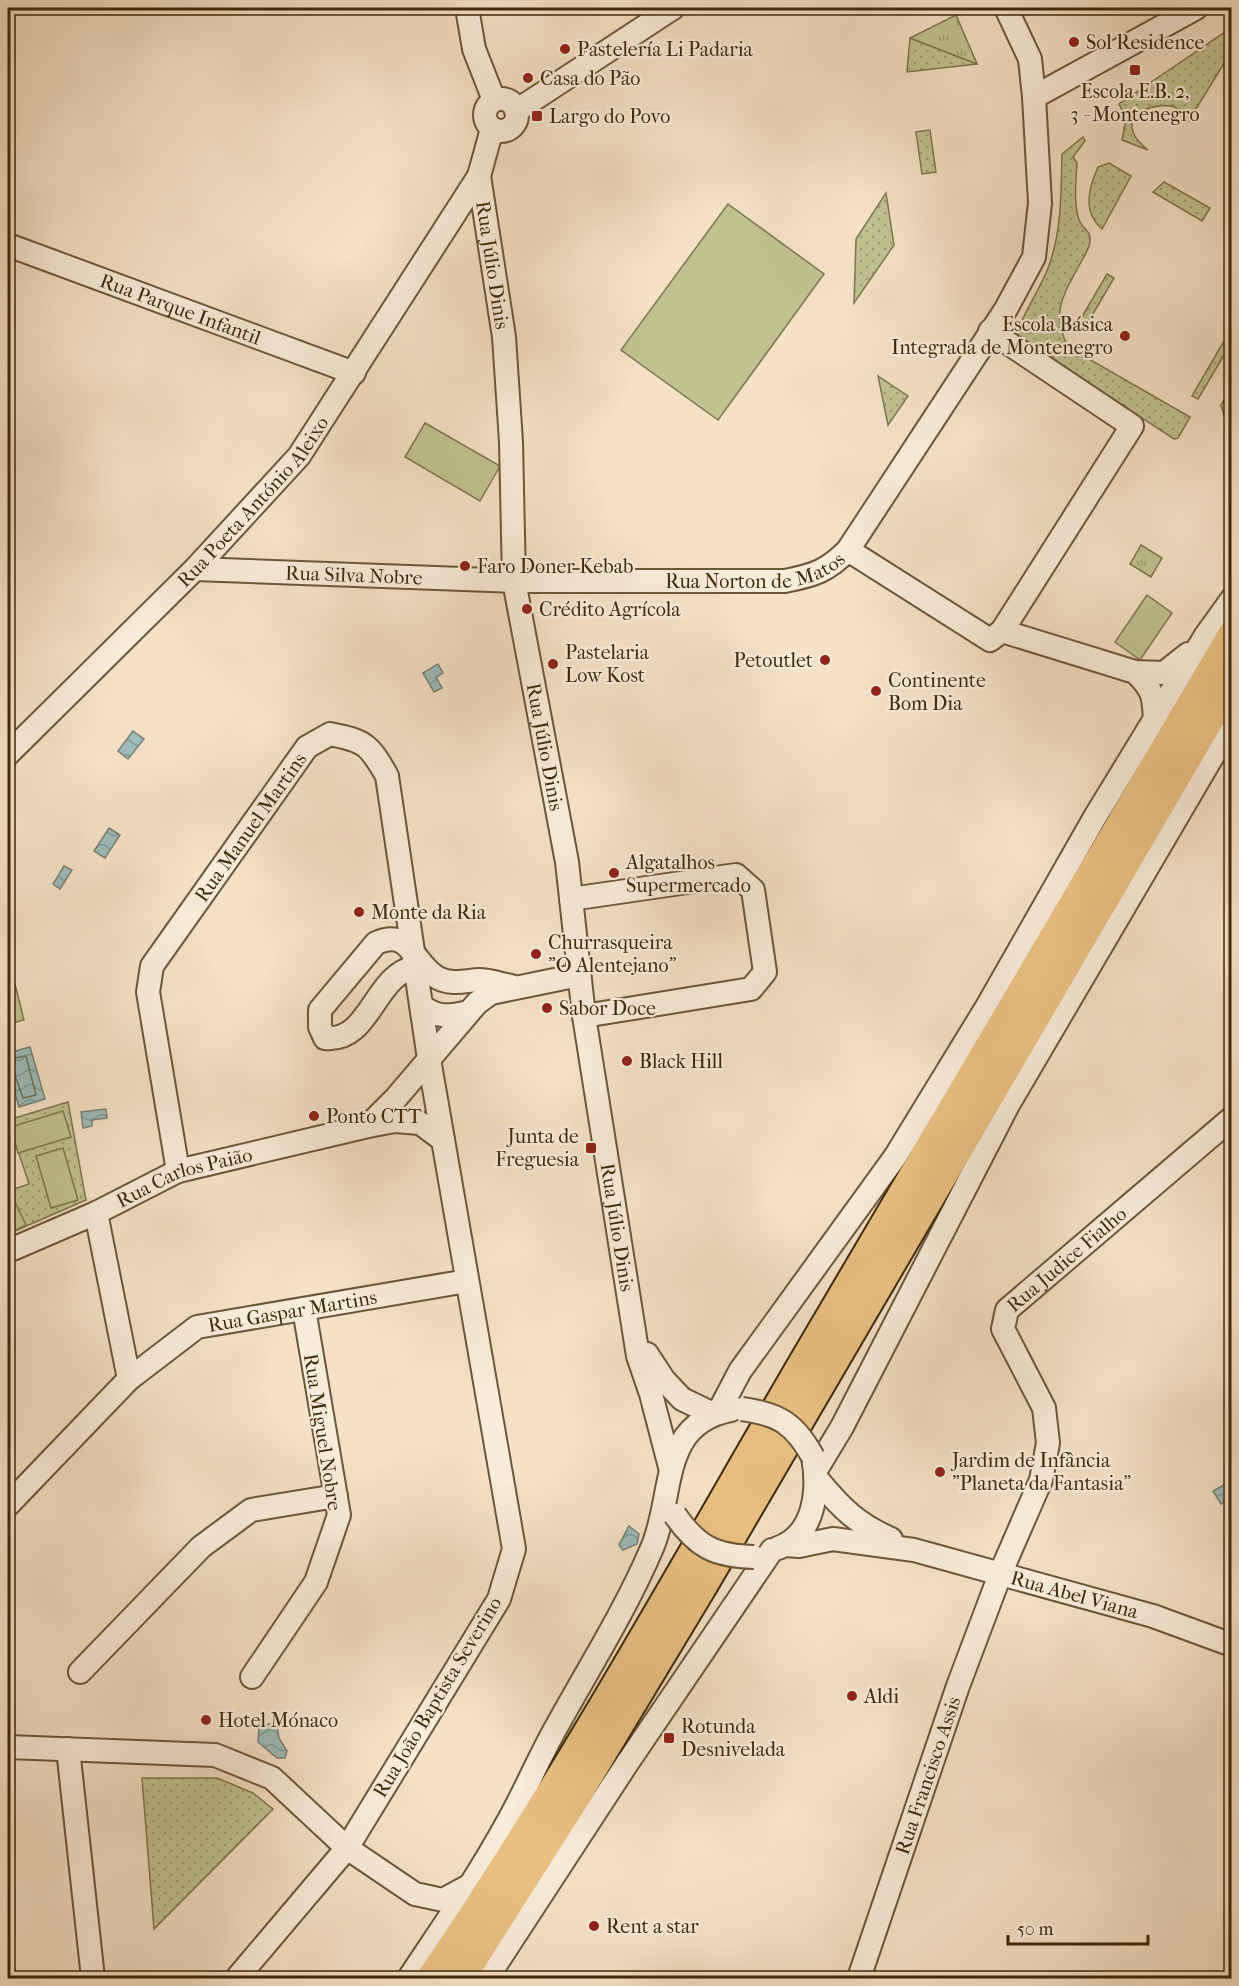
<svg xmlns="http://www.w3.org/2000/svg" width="1239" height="1986" font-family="'IM FELL French Canon',serif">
<defs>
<pattern id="grass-dots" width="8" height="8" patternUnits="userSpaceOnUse" patternTransform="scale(1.5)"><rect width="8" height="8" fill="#c0c292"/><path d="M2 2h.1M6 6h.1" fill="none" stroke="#9d9e75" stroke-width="1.8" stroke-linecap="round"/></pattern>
<pattern id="park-tufts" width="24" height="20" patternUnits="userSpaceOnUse" patternTransform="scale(1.5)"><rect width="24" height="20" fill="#c0c292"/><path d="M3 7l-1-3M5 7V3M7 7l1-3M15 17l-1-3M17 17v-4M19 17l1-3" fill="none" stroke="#9d9e75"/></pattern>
<pattern id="water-waves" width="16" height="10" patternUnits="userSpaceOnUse" patternTransform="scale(1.5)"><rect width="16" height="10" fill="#9ebcbc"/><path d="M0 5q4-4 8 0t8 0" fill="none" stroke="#829997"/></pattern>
</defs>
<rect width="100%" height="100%" fill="#f4e1c6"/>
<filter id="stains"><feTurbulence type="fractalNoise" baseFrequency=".00333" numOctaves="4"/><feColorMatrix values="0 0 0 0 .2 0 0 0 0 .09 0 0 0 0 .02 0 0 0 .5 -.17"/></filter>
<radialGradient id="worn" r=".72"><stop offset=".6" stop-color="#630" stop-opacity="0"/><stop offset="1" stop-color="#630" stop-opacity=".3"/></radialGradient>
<g fill="url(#grass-dots)" stroke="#7f764e" stroke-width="1.5">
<path d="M1231,28V52L1188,122L1175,107C1158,102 1121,111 1135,136C1137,141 1144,146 1148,150L1122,140L1126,118L1119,104Z"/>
<path d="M910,38L977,64L907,72Z"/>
<path d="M930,130L936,172L922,174L916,132Z"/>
<path d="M1083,137L1085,141L1073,157L1077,163C1076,178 1073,208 1080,222C1084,230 1091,231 1090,241C1090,248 1084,256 1081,262C1064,294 1050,311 1068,347L1190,417L1178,438L1174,439L1024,341L1017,334C1018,323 1043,283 1048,268C1062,232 1061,192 1062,154Z"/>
<path d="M1109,163L1131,176L1102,229C1082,212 1089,187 1098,167Z"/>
<path d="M1164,182L1210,208L1202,221L1153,192Z"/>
<path d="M886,193L894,245L854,303L856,239Z"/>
<path d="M1107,274L1114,278L1083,331L1076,327Z"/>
<path d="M1224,341L1230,345L1198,399L1192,396Z"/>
<path d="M878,376L908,396L888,425Z"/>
<path d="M1231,388V399L1227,412L1231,427L1226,422L1221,405Z"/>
<path d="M68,1102L86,1200L8,1234V1191L29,1184L8,1120Z"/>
<path d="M142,1778H217L253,1793L273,1809L154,1929Z"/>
</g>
<g fill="url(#park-tufts)" stroke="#7f764e" stroke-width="1.5">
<path d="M956,15L977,64L910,38Z"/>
<path d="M1141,545L1162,558L1151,577L1130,564Z"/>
</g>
<g fill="#c0c292" stroke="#7f764e" stroke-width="1.5">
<path d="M728,204L824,274L718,420L621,350Z"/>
<path d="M425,423L500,466L480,501L405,457Z"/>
<path d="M1147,595L1172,613L1140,660L1115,642Z"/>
<path d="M8,956L24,1020L8,1024Z"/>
<path d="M63,1111L71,1137L18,1153L11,1127Z"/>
<path d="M63,1148L78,1200L51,1208L36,1156Z"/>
<path d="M15,1202L26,1225L8,1234V1206Z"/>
</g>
<g fill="url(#water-waves)" stroke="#788174" stroke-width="1.5">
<path d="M438,664L443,673L436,677L442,688L434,692L423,673Z"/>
<path d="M133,731L144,739L128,759L118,751Z"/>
<path d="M109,828L120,835L105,858L94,851Z"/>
<path d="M64,866L72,870L60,889L53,884Z"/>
<path d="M30,1047L45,1099L19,1107L8,1069V1053Z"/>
<path d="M106,1109L107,1118L92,1120V1126L83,1128L81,1112Z"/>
<path d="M1231,1481V1499L1221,1504L1213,1491Z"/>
<path d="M629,1526L639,1534L637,1544L623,1550L619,1545Z"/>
<path d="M269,1724L277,1725L279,1738L287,1751L285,1758H277L258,1742L259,1728Z"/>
</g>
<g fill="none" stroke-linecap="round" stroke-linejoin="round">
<path stroke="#6e7262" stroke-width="1.5" d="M8,1059L26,1056L36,1095L23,1098L15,1075L8,1071"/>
<defs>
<g id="minor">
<path d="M467,8L474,49L494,100"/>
<path d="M1034,97L1196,8"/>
<circle cx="501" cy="115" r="16"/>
<path d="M516,111L673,8"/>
<path id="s1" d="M479,176L504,337L511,442L514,581L567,862L584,1016L638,1356L651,1394L670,1467"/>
<path id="s2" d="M8,245L354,373"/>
<path d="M990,331L1132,426L1002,631"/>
<path d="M848,550L990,640L1002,631L1135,672L1164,673L1188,654"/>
<path id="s3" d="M195,569L514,581H785C815,575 827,571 848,550L1006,309L1034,257L1040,203L1034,97L1030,59L1006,8"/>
<path d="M1135,672C1154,690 1154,697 1155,723"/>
<path id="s4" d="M8,754L195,569L299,456L479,176L492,129"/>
<path d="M571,899L736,875L753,890L765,972L751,989L584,1016"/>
<path d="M415,967C374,975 370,1043 325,1038L320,1027V1010L376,943C411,927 413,965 438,978C451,985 465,981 479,980C489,980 501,984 511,986"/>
<path d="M421,1005C437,1019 450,1016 469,1012"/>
<path d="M368,1126L395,1121L420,1123L443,1140"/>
<path id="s5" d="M178,1171L148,992L152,966L307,747L330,734C365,741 369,744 387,776L429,1059L514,1549L499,1599L347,1848L237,1978"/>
<path d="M96,1213L129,1379"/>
<path id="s6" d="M8,1251L96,1213L178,1171L368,1126L396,1098L477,1003L491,993L579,975"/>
<path d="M647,1354L664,1380L682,1399L713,1414"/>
<path d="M718,1413L740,1371L895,1157L988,1005L1095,817L1206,635L1232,599"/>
<path d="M816,1470L842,1427L1008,1105L1232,723"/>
<path d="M818,1480C841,1508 857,1524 891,1539"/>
<path id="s7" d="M8,1505L129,1379L197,1327L467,1281"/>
<path id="s8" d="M786,1545L799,1546L833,1539L914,1550L1153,1616L1232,1645"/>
<path d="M778,1548C815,1535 819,1490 813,1457"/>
<path d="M80,1672L201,1547L251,1510L336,1496"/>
<path d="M252,1677L316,1582L339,1515L304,1309"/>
<path d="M8,1747L215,1755L272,1778L347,1848L415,1894L443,1900L469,1886"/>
<path d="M68,1749L93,1978"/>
<path d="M409,1978C442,1928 477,1878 506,1825C525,1792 539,1757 558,1724C590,1666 626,1609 652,1548C675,1495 658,1424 731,1410"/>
<path d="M487,1978L626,1765L772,1550"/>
<path id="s9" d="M859,1978L958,1686L1001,1572L1041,1480L1048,1443L1044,1408L1003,1329L1007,1310L1232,1118"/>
</g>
<g id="major">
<path d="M431,1978C565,1782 681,1572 801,1366C943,1122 1088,879 1232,635"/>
<path d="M461,1978L574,1800L704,1584L1232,681"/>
</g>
</defs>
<use href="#minor" stroke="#6c5738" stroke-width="26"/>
<use href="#major" stroke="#3e2909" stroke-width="32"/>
<use href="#minor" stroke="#f8ecda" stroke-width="22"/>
<use href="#major" stroke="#eac083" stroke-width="28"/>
<defs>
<g id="minor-bridge">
<path d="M742,1409C779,1414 795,1424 813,1457"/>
<path d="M675,1515C697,1547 715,1556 754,1557"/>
</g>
</defs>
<use href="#minor-bridge" stroke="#6c5738" stroke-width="26" stroke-linecap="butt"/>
<use href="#minor-bridge" stroke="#f8ecda" stroke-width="22"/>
</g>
<g fill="#8f2418" stroke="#f8ecda" stroke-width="2">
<circle cx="1074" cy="42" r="6"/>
<circle cx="565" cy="49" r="6"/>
<rect x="1129" y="64" width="12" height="12" rx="3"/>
<circle cx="528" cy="78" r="6"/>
<rect x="531" y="110" width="12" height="12" rx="3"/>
<circle cx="1125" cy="336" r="6"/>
<circle cx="465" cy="566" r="6"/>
<circle cx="527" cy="609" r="6"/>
<circle cx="825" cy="660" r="6"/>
<circle cx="553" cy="664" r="6"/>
<circle cx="876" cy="691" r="6"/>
<circle cx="614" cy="873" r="6"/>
<circle cx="359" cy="912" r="6"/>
<circle cx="536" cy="954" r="6"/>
<circle cx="547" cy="1008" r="6"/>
<circle cx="627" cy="1061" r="6"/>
<circle cx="314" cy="1116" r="6"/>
<rect x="585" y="1142" width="12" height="12" rx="3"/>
<circle cx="940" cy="1472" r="6"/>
<circle cx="852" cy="1696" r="6"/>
<circle cx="206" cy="1720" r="6"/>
<rect x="663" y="1732" width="12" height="12" rx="3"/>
<circle cx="594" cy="1926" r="6"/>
</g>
<g text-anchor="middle" stroke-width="4.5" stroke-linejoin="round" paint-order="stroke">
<g font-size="20" fill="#3e2909" stroke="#f8ecda" text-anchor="start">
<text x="1086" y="49">Sol Residence</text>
<text x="577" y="56">Pastelería Li Padaria</text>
<text x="540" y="85">Casa do Pão</text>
<text x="1135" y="98" text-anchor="middle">Escola E.B. 2,<tspan x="1135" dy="23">3 - Montenegro</tspan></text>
<text x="549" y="123">Largo do Povo</text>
<text x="1113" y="331" text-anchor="end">Escola Básica<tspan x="1113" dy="23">Integrada de Montenegro</tspan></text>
<text x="477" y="573">Faro Doner Kebab</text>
<text x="539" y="616">Crédito Agrícola</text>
<text x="565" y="659">Pastelaria<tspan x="565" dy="23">Low Kost</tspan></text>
<text x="813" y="667" text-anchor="end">Petoutlet</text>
<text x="888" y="687">Continente<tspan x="888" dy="23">Bom Dia</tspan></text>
<text x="626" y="869">Algatalhos<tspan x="626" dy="23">Supermercado</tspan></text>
<text x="371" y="919">Monte da Ria</text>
<text x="548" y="949">Churrasqueira<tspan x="548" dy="23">"O Alentejano"</tspan></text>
<text x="559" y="1015">Sabor Doce</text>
<text x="639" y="1068">Black Hill</text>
<text x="326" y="1123">Ponto CTT</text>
<text x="579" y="1143" text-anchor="end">Junta de<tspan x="579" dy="23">Freguesia</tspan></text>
<text x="952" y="1467">Jardim de Infância<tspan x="952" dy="23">"Planeta da Fantasia"</tspan></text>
<text x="864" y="1703">Aldi</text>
<text x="218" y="1727">Hotel Mónaco</text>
<text x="681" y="1733">Rotunda<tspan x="681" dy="23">Desnivelada</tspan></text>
<text x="606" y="1933">Rent a star</text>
</g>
<g font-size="20" fill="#3e2909" stroke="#f8ecda">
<text dy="7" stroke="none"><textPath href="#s1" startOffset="90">Rua Júlio Dinis</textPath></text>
<text dy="7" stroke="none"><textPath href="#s2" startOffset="184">Rua Parque Infantil</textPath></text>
<text dy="7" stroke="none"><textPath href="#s4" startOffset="352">Rua Poeta António Aleixo</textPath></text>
<text dy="7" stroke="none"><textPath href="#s3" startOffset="562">Rua Norton de Matos</textPath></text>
<text dy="7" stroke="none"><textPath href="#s3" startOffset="159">Rua Silva Nobre</textPath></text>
<text dy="7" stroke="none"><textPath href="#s1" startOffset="576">Rua Júlio Dinis</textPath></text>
<text dy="7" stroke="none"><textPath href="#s5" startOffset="378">Rua Manuel Martins</textPath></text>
<text dy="7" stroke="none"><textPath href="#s6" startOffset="192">Rua Carlos Paião</textPath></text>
<text dy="7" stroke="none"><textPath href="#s1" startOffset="1062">Rua Júlio Dinis</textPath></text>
<text dy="7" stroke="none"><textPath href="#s9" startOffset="790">Rua Judice Fialho</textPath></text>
<text dy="7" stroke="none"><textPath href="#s7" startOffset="357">Rua Gaspar Martins</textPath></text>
<text transform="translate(323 1432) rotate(81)" y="7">Rua Miguel Nobre</text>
<text dy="7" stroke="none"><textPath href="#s8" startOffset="296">Rua Abel Viana</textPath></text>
<text transform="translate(437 1697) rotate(-59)" y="7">Rua João Baptista Severino</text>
<text dy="7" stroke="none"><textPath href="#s9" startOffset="214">Rua Francisco Assis</textPath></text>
</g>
</g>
<rect width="1239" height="1986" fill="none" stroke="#f4e1c6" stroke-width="30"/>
<rect x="9" y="9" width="1221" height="1968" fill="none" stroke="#3e2909" stroke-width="3"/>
<rect x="15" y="15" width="1209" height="1956" fill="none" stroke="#3e2909" stroke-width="1.5"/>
<path d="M1008 1935v9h140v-9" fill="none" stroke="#3e2909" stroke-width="3"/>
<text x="1017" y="1935" font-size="18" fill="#3e2909" stroke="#f8ecda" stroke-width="4.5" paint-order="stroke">50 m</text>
<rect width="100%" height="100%" filter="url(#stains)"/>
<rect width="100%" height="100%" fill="url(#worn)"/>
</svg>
